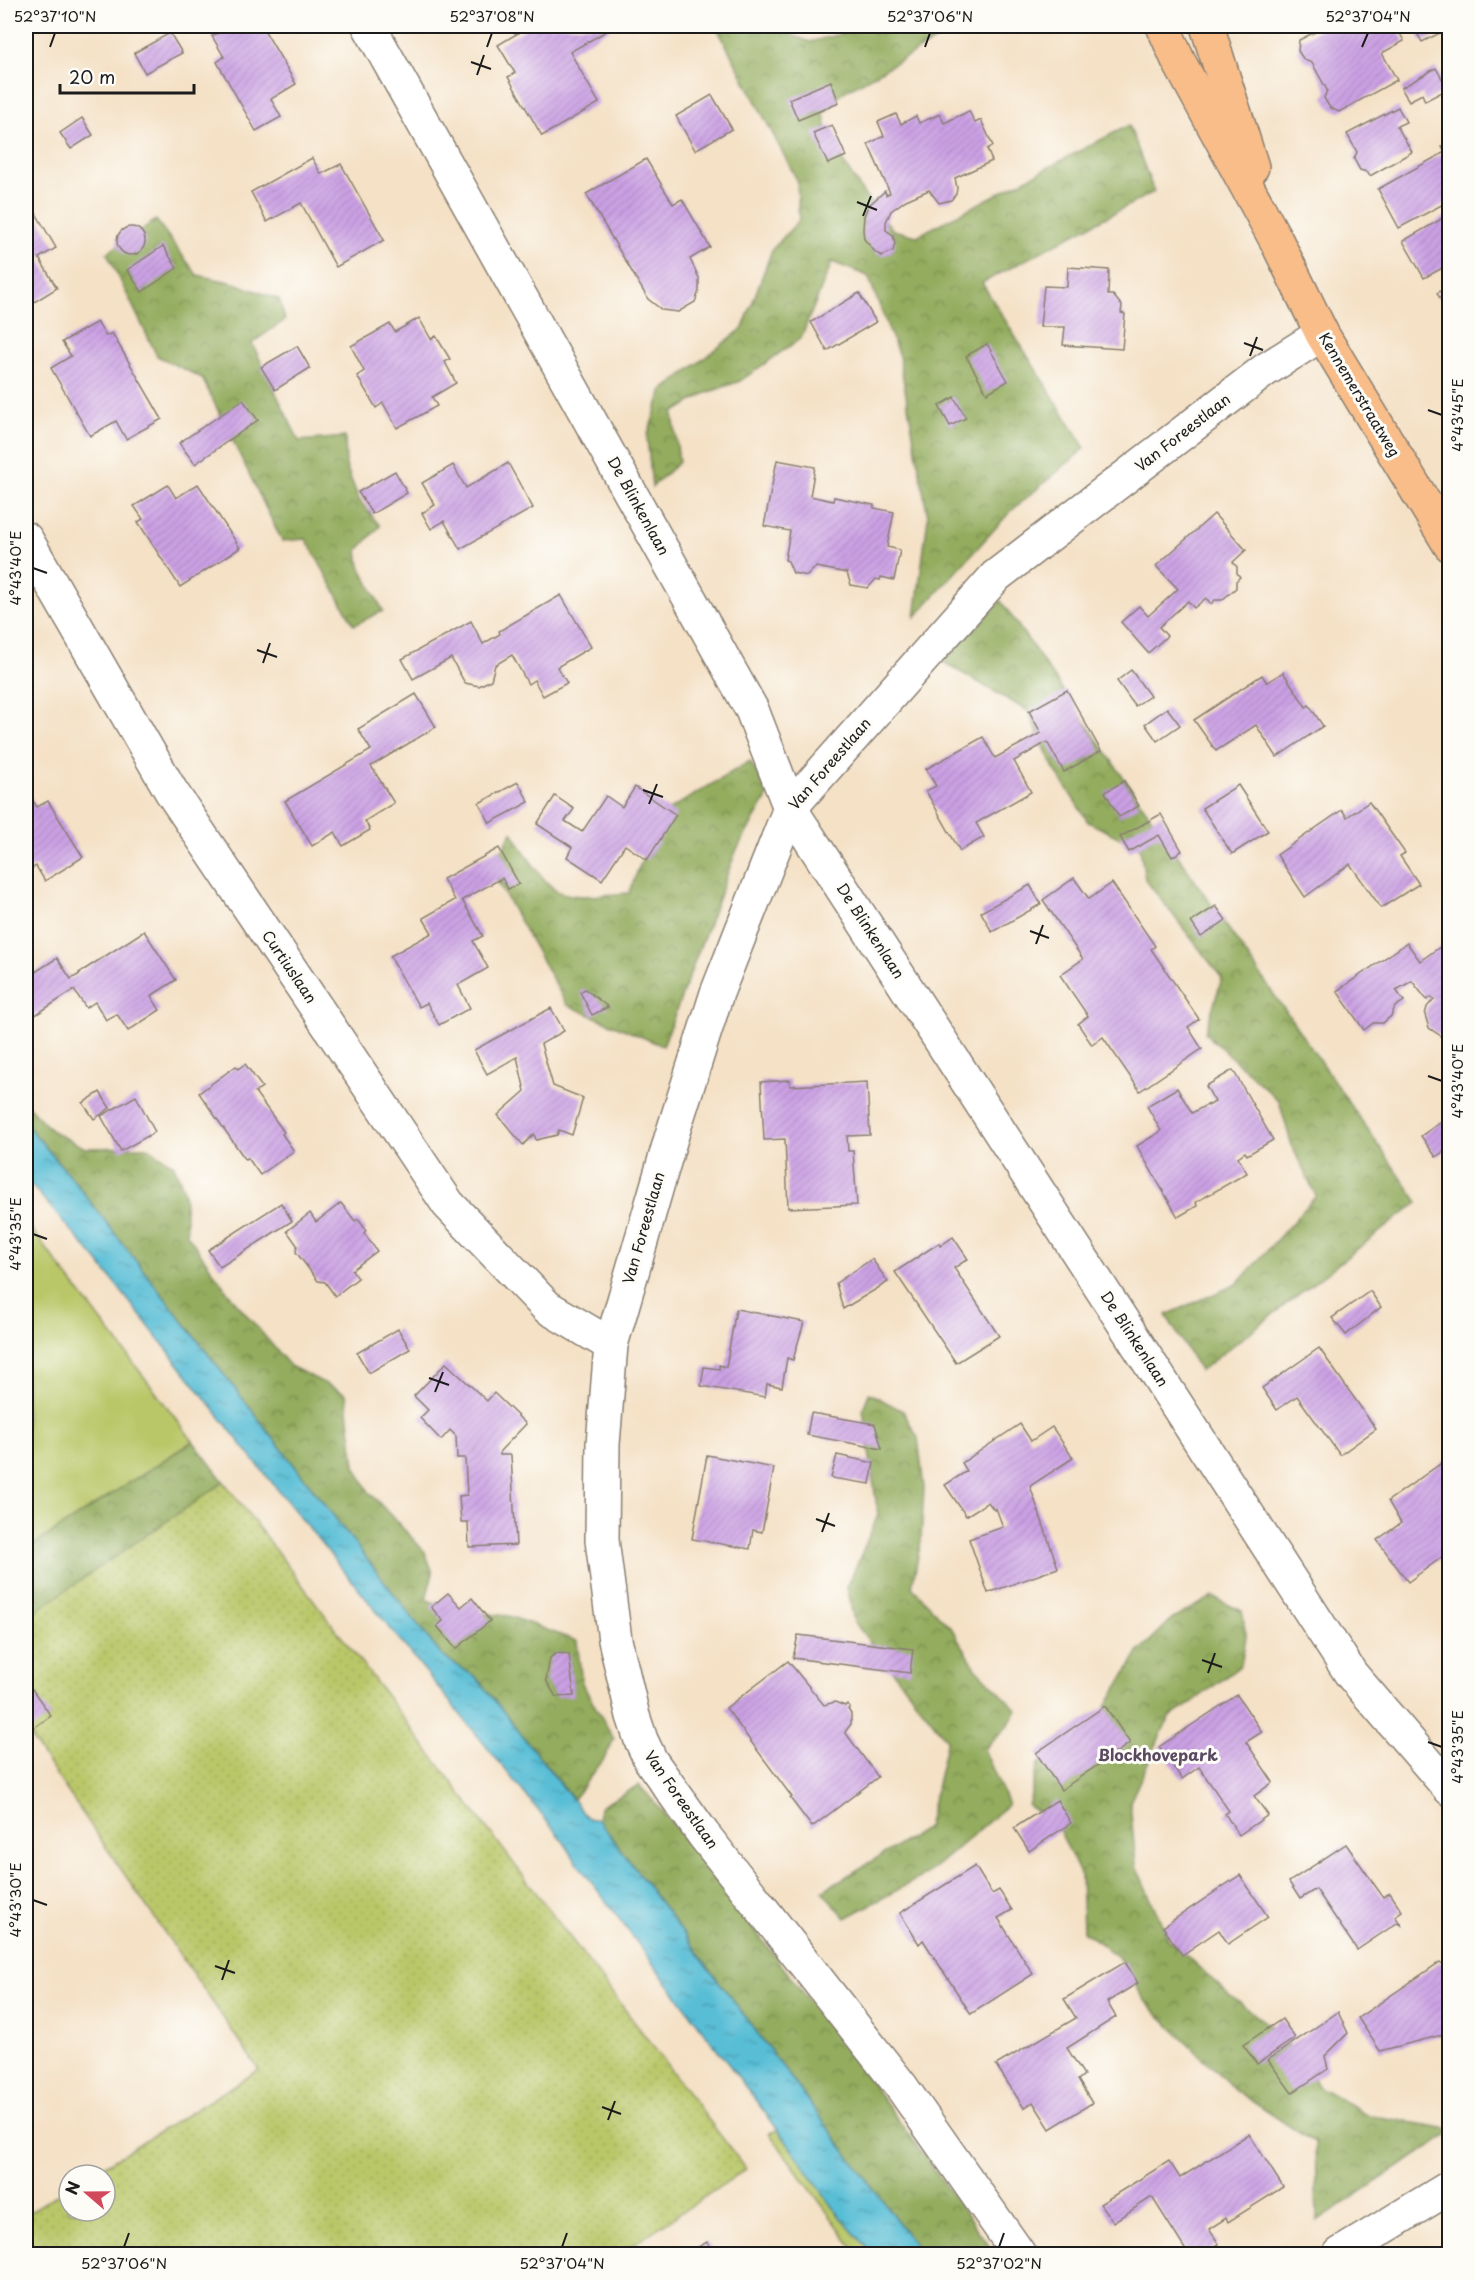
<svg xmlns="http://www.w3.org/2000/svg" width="1475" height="2280" font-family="'Playpen Sans',sans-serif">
<defs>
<pattern id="forest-crowns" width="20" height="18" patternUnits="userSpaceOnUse" patternTransform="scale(1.5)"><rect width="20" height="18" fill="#93ac5d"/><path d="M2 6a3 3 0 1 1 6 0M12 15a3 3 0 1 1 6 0" fill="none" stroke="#778b4c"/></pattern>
<pattern id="garden-dots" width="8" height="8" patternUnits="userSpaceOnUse" patternTransform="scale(1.5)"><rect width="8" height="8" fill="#bac769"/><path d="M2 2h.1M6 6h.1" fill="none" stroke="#9faa5a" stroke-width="1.8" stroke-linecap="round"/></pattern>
<pattern id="water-ripples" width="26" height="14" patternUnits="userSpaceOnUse" patternTransform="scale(1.5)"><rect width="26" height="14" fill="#58bed6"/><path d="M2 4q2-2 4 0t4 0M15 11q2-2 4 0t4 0" fill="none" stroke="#489aad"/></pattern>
<pattern id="building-hatch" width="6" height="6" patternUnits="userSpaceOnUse" patternTransform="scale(1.5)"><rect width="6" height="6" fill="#cba0e4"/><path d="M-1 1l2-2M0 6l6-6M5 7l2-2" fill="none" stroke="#ae89c3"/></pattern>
</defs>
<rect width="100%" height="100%" fill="#fdfcf7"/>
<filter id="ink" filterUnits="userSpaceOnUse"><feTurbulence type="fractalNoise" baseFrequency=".0167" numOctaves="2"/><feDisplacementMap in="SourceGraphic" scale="12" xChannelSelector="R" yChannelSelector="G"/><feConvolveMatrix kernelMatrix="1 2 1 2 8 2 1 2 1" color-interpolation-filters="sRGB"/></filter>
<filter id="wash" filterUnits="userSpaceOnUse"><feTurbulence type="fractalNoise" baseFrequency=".008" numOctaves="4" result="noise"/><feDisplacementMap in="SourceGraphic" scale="24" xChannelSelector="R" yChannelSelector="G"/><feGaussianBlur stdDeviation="1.35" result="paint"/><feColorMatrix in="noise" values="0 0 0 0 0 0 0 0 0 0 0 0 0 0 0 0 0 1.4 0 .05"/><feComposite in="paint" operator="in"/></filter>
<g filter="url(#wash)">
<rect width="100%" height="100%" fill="#f4e1c6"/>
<g fill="#bac769" stroke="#6b7242" stroke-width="1.5">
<path d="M26,1222L193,1441L26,1550Z"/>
<path d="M778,2130L841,2218L872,2254H858L769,2133Z"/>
</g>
<g fill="url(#forest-crowns)" stroke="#58643c" stroke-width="1.5">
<path d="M716,26H785L789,34L810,42L869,26H954V30L842,93L824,113L828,138L865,196L893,230L917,236L1129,125L1154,192L982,283L1085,448L1010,512L915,617L928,517L899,356L868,276L832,262L801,338L740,381L704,394L673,413L679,462L652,487L647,437L662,391L743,328L772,250L799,220L797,180Z"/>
<path d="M156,220L197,275L234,283L279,299L285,320L252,343L299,441L345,437L346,466L359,500L380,526L358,550L360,566L383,611L354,625L306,539L282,541L202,378L157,356L107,253Z"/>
<path d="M1001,601L1418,1202L1200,1371L1166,1315L1237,1284L1316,1196L1292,1146L1279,1101L1205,1033L1222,978L1145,879L1140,848L1088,822L1053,767L1028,711L943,662Z"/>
<path d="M750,761L769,794L736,851L663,1046L567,1005L491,870L512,832C522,849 539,877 554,889C570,901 610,894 629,893L659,816Z"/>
<path d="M26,1104L52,1131L85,1148L147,1147L174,1165L184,1191L187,1234L229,1294L290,1366L346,1394L355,1466L369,1492L425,1552L433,1573L426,1599L448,1610L509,1616L577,1641L582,1683L614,1739L604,1759L573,1799L476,1677L442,1656L75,1182L26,1124Z"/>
<path d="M869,1393L903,1411L918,1438L924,1488L921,1541L912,1587L952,1629L976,1668L1017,1710L1009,1724L984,1749L1008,1805L927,1874L846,1918L822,1891L927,1828L947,1740L854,1622L847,1587L878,1515L863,1409Z"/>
<path d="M193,1441L224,1482L26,1618V1550Z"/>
<path d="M1212,1597L1242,1611L1246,1637L1241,1665L1189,1705L1169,1717L1130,1802L1136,1866L1169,1940L1228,1994L1281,2034L1319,2087L1368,2115L1449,2129V2134L1317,2221L1315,2143L1236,2091L1146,2002L1117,1956L1083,1931L1081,1876L1055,1821L1028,1806L1038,1764L1076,1748L1108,1703L1137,1654L1171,1620Z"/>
<path d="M639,1785L661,1809L848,2051L995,2254H922L598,1819L600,1807Z"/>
</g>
<path fill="url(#garden-dots)" stroke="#6b7242" stroke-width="1.5" d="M224,1482L746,2169L619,2254H26V2214L69,2187V2211H105V2175H89L259,2070L26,1731V1618Z"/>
<path fill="url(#water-ripples)" stroke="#3a6d79" stroke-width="1.5" d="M26,1124L75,1182L442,1656L476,1677L588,1819H598L922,2254H872L841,2218L778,2130L578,1864L563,1841L252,1458L96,1259L26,1179Z"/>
<g id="blocks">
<g fill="url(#building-hatch)">
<path d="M231,26H262L296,84L271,99L281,117L256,131L217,62L224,57L212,36Z"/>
<path d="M530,26H607L610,29L570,52L599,103L542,136L508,77L515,73L498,45Z"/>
<path d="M1327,26H1368L1372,33L1386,26H1396L1404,41L1382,53L1397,80L1339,112L1330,108L1324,98L1327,90L1312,63L1304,60L1298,51L1299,40Z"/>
<path d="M1413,26H1441L1444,31L1422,42Z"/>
<path d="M170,33L182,53L145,73L134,53Z"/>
<path d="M1436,68L1448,89L1425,101L1422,94L1409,101L1401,88Z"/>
<path d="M831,81L839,103L798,120L789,99Z"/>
<path d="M712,95L732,129L695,150L676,116Z"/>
<path d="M1398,107L1406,122L1397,126L1412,152L1370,176L1367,172L1360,170L1354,159L1357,152L1347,134Z"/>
<path d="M969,111L975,123L981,120L993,146L987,149L992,161L955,178L957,188L956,194L951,200L939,203L929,190L906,200L891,211L886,222V230L893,235L895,243L893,251L882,256L876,253L864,239L863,230L864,216L868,206L885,191L886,195L890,193L868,144L884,136L878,122L896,114L901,124L916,116L919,123L940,114L944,123Z"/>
<path d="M82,118L93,135L71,149L60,133Z"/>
<path d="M832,125L846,156L828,164L813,133Z"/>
<path d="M1450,143L1449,201L1399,228L1378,189L1445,152L1442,147Z"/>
<path d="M312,158L321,174L341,164L384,240L336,267L301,203L267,222L251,192Z"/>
<path d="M646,159L673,204L682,199L710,247L690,259L699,278V291L695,302L678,312L662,310L648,299L586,194Z"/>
<path d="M26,196L56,248L39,258L57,288L31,304L26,295Z"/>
<path d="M1450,214V264L1424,278L1403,241Z"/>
<circle cx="131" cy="241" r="14"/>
<path d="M163,246L177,268L142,292L127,270Z"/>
<path d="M1068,267L1109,270L1108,295H1113L1122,306L1121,313L1125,314L1122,349L1063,345L1065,327H1040L1044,286L1067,287Z"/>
<path d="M1450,285V316L1437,293Z"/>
<path d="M859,293L876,322L827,351L811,322Z"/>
<path d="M419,318L431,339L436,336L450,359L445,362L456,383L432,397L437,406L397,428L383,403L376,408L357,376L364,371L351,346L390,324L395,332Z"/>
<path d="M97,322L106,336L112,333L162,419L126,439L116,421L90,436L51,368L71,356L62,342Z"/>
<path d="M987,344L1008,381L987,393L966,356Z"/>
<path d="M297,346L310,368L275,390L261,367Z"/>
<path d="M954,397L966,418L950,426L939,406Z"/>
<path d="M243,400L258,420L195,464L179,443Z"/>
<path d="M777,460L815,467L810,496L833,501L834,497L874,505V508L894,512L887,547L900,550L894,580L881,577L880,580L876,579L868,588L851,585L847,573L816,567L807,576L793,573L788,561L785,560L790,531L764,526Z"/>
<path d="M508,463L533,508L460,549L444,521L431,529L422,513L435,505L422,483L453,465L466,488Z"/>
<path d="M395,471L407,493L372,514L358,492Z"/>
<path d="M198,484L240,548L180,587L138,522L143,519L134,506L168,485L176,498Z"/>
<path d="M1214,514L1246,550L1233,562L1237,567V573L1240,577L1236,581V588L1222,600H1215L1211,604L1206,598L1194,608L1188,601L1159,627L1167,636L1148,653L1121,622L1139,606L1148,616L1178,589L1156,566Z"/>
<path d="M561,595L591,647L557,667L567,683L543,696L534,680L528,684L512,655L495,665L491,680L479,686L465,683L451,658L413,679L402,659L471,621L483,644L500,634L499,631Z"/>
<path d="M1131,670L1150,696L1135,706L1117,681Z"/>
<path d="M1283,672L1306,707L1309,705L1323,726L1277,757L1256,725L1216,751L1194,720L1262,675L1267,683Z"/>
<path d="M1067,690L1101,751L1064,772L1047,742L1014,761L1031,792L976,823L984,837L960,851L926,791L936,786L926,769L983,737L995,758L1041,733L1029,711Z"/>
<path d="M416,694L436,727L371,766L394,803L365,821L370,830L343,846L335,832L312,846L285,801L371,750L358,729Z"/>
<path d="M1167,708L1180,725L1157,741L1145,724Z"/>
<path d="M1124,781L1139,806L1119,817L1105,792Z"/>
<path d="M518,782L529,802L490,823L479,803Z"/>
<path d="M30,785L31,787L26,790L37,807L48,801L83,857L45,881L36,866L26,872V788Z"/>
<path d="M1238,785L1268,831L1232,854L1202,808Z"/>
<path d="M635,787L676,815L647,860L625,845L602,880L567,857L572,847L537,824L555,796L574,809L565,821L582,832L606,796L622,807Z"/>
<path d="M1369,802L1405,853L1400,856L1419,884L1381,908L1350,864L1305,897L1277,855L1342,810L1347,817Z"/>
<path d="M1161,814L1182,851L1172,857L1159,835L1129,852L1120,837Z"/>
<path d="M499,848L519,884L508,889L502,878L462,900L483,936L473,941L488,968L458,985L470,1008L439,1025L427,1003L419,1007L390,956L432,933L423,918L455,900L443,879Z"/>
<path d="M1074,878L1089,899L1112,883L1155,946L1151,949L1199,1019L1188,1027L1202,1049L1140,1091L1103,1037L1092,1045L1078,1024L1088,1016L1060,975L1083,959L1043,900Z"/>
<path d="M1030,885L1041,904L992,932L981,912Z"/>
<path d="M1216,906L1226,920L1201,937L1191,922Z"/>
<path d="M144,931L176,980L151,996L160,1010L128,1031L117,1014L106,1020L95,1002L86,1008L74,990L26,1021V978L57,958L71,979L80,974L79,973Z"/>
<path d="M1450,940V1034L1441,1036L1429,1028L1425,1015L1427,1007L1434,999L1431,997L1427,1000L1412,981L1396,990L1404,1001L1395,1007L1391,1016L1383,1023H1373L1364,1030L1337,991L1407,943L1420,961Z"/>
<path d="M585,989L608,1007L592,1015L580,992Z"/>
<path d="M551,1008L564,1031L541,1044L553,1086L583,1098L572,1135L559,1130L557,1135L536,1140L534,1134L523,1145L498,1115L525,1091L517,1057L487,1074L474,1050Z"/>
<path d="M245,1064L262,1087L255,1092L284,1132L282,1134L294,1151L260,1175L248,1158L245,1159L199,1093L236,1066L238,1069Z"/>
<path d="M1233,1070L1273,1140L1247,1155L1245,1152L1238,1157L1247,1173L1196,1202L1197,1206L1178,1217L1137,1146L1161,1131L1147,1106L1177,1088L1192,1113L1208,1104V1106L1215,1102L1206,1086Z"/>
<path d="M790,1080V1086L867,1082L870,1135L847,1136L848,1151H853L857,1205L788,1208L785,1139L764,1140L761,1082Z"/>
<path d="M100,1092L110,1108L94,1119L83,1103Z"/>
<path d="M136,1096L155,1132L121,1151L101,1116Z"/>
<path d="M1450,1116V1147L1436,1157L1421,1136Z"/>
<path d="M281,1203L292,1221L220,1267L208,1250Z"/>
<path d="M341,1203L355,1221L358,1219L366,1230L364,1233L377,1251L352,1270L358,1278L335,1296L325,1282L318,1281L296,1252L297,1245L287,1231L310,1213L316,1222Z"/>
<path d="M953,1237L968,1259L954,1268L999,1336L956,1363L895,1272L939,1243L940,1246Z"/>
<path d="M872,1259L888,1282L843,1309L836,1283Z"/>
<path d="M1370,1291L1381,1307L1346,1335L1332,1318Z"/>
<path d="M736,1309L804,1322L793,1360L787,1358L782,1387L767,1384L765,1397L701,1386L704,1367L719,1369V1365L726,1367Z"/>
<path d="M398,1329L410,1349L369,1373L357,1353Z"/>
<path d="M1319,1348L1376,1429L1340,1455L1297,1396L1277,1410L1262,1388Z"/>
<path d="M446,1363L487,1401L494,1393L526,1424L500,1451V1455H511L516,1545L469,1547L468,1522H461L459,1496L467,1495L465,1458H457L456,1436L450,1430L441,1440L420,1418L428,1410L414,1396Z"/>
<path d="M811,1413L875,1424L882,1449L807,1435Z"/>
<path d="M1020,1424L1031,1441L1052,1427L1073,1458L1030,1486L1058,1568L988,1593L969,1539L1003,1527L996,1508L994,1510L988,1502L966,1516L945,1485L967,1471L962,1463Z"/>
<path d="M707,1455L774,1468L762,1532L753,1530L750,1549L692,1539Z"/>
<path d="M837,1455L874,1463L870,1484L831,1478Z"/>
<path d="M1450,1457V1551L1408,1582L1377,1540L1401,1523L1388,1501Z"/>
<path d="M448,1593L461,1607L472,1598L490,1621L456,1649L437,1626L443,1621L431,1607Z"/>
<path d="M798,1635L913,1649L910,1673L793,1658Z"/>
<path d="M557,1653L569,1654L574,1696L556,1697L546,1680L550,1658Z"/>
<path d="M788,1661L824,1705L835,1702L845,1706L847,1704L850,1707L848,1709L851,1714V1724L845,1732L878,1777L812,1827L790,1798L792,1797L726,1708Z"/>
<path d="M32,1689L51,1716L30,1730L26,1724V1693Z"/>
<path d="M1237,1695L1262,1732L1246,1742L1273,1782L1254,1796L1268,1815L1239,1835L1225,1814L1229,1811L1199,1767L1182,1779L1159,1747Z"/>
<path d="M1105,1706L1130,1743L1061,1790L1036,1753Z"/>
<path d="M1057,1800L1071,1823L1029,1851L1014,1828Z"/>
<path d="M1346,1844L1383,1897L1390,1893L1402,1911L1395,1916L1401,1925L1397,1923L1357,1950L1316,1889L1300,1899L1289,1882Z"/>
<path d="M975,1866L992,1894L999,1890L1012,1910L998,1918L1033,1974L971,2014L923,1940L919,1944L900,1913Z"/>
<path d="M1240,1875L1268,1917L1228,1944L1219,1930L1182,1955L1163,1927Z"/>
<path d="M1125,1962L1138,1983L1107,2002L1116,2017L1067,2048L1084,2075L1078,2080L1092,2103L1050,2129L1033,2102L1024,2108L996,2065L1076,2018L1064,1999Z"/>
<path d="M1440,1962L1450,1969V2033L1380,2051L1358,2018Z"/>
<path d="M1338,2012L1348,2033L1325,2056L1328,2069L1292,2093L1268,2060Z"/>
<path d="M1282,2019L1295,2038L1257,2064L1243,2045Z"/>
<path d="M1249,2134L1283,2187L1228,2222L1226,2218L1209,2229L1219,2244L1202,2254H1188L1152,2197L1113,2222L1100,2204L1169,2161L1180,2178Z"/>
<path d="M707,2242L714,2254H686Z"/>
</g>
</g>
</g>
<g filter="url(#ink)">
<use href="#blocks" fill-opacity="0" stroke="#887e71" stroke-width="1.5"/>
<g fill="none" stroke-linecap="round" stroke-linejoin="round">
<defs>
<g id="minor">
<path d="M369,26L752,710L790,808L1351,1674L1450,1789"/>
<path d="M26,539L171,791L448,1204L547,1307L611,1345"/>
<path d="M1019,2254L901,2086L703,1834L651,1761L641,1740L633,1716L615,1640L602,1540L603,1444L611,1345L671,1138L717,993L790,808L996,576L1265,370L1322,334"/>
<path d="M1340,2254L1450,2187"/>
</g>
<g id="primary">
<path d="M1163,26L1178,60L1276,240L1322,334L1450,545"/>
<path d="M1207,26L1252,167"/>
</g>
</defs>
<use href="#minor" stroke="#887e71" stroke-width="36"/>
<use href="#primary" stroke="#887e71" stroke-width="36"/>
<use href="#minor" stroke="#fff" stroke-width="33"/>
<use href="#primary" stroke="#f8bd89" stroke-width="33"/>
</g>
</g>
<path fill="none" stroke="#1c1c1c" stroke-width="2" d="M50,47L55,33M487,47L492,33M925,47L930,33M1362,47L1368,33M471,62L491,69M477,75L484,55M857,202L877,210M863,216L871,196M1244,343L1263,350M1250,356L1257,337M1428,410L1442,415M33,568L47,573M257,650L277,657M263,663L270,643M643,790L663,797M649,804L657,784M1030,931L1049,938M1036,944L1043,925M1428,1076L1442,1081M33,1234L47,1239M429,1378L449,1385M435,1392L443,1372M816,1519L835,1526M822,1532L829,1513M1202,1660L1222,1667M1208,1673L1215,1653M1428,1742L1442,1747M33,1900L47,1905M215,1966L235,1973M222,1980L229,1960M602,2107L621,2114M608,2120L615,2101M124,2247L129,2233M562,2247L567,2233M999,2247L1004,2233"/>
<g text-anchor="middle" stroke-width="6" stroke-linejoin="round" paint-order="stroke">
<g font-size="15" fill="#1c1c1c" stroke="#fdfcf7">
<text transform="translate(1359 395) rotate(59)" y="5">Kennemerstraatweg</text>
<text transform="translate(1183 433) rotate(-38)" y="5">Van Foreestlaan</text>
<text transform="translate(638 506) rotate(61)" y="5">De Blinkenlaan</text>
<text transform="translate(830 764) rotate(-49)" y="5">Van Foreestlaan</text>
<text transform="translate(870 931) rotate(57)" y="5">De Blinkenlaan</text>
<text transform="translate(289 967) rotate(56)" y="5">Curtiuslaan</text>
<text transform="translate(644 1228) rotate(-74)" y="5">Van Foreestlaan</text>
<text transform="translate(1134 1339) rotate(57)" y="5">De Blinkenlaan</text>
<text transform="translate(681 1800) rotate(55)" y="5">Van Foreestlaan</text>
</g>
<g font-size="16" font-weight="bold" fill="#594a62" stroke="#fdfcf7">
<text x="1158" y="1761">Blockhovepark</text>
</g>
</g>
<rect width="1475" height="2280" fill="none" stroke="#fdfcf7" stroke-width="66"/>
<g transform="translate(87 2193) rotate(290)"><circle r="28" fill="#fdfcf7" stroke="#a3a29f" stroke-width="1.5"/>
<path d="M0-4.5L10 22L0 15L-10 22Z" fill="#d1495b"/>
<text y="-9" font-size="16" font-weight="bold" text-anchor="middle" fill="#1c1c1c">N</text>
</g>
<path d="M60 84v9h134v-9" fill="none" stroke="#1c1c1c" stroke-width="3"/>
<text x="69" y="84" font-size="18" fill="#1c1c1c" stroke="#fdfcf7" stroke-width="4.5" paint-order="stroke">20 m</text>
<rect x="33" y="33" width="1409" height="2214" fill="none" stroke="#1c1c1c" stroke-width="2"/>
<g font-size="15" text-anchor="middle" fill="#1c1c1c">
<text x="55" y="22">52°37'10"N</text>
<text x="492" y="22">52°37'08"N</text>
<text x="930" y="22">52°37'06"N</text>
<text x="1368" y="22">52°37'04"N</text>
<text transform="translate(1458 415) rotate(-90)" y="5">4°43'45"E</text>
<text transform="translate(16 568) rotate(-90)" y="5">4°43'40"E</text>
<text transform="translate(1458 1081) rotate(-90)" y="5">4°43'40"E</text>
<text transform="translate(16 1234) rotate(-90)" y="5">4°43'35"E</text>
<text transform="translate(1458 1747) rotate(-90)" y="5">4°43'35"E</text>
<text transform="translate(16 1900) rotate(-90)" y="5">4°43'30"E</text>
<text x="124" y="2269">52°37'06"N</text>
<text x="562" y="2269">52°37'04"N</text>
<text x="999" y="2269">52°37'02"N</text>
</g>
</svg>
